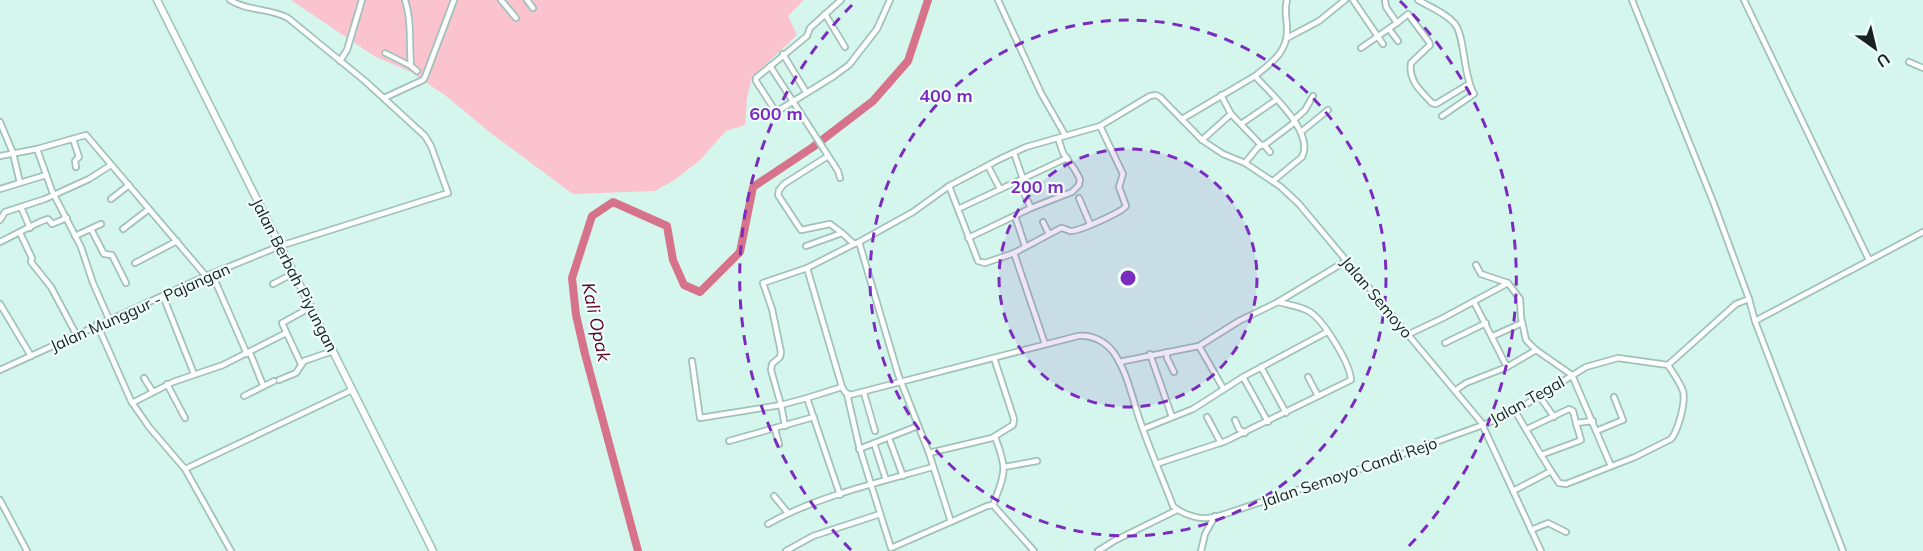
<svg xmlns="http://www.w3.org/2000/svg" width="1923" height="551" font-family="Mulish,sans-serif">
<rect width="100%" height="100%" fill="#d4f6ed"/>
<path fill="#fac3ce" d="M291,0H804L788,16L797,35L752,77L747,98L745,125L726,131L699,161L673,181L655,191L573,194L492,134L446,96L411,72L374,56Z"/>
<g fill="none" stroke-linecap="round" stroke-linejoin="round">
<path stroke="#d6738b" stroke-width="8" d="M638,551L585,354L576,315L572,278L592,216L613,202L667,226L673,260L684,285L700,292L740,252L753,187L813,147L873,101L908,61L928,0"/>
<defs>
<path id="pedestrian" d="M385,53L411,66"/>
<g id="minor">
<path d="M405,0C412,21 409,44 411,66L417,71"/>
<path d="M501,0L516,18"/>
<path d="M527,0L533,8"/>
<path d="M841,0L810,28L807,36L756,78V81L776,112L834,76L849,65L877,29L890,0"/>
<path d="M998,0L1041,93L1065,135"/>
<path d="M1353,0L1383,44"/>
<path d="M1385,0L1386,7L1397,23L1408,14L1429,42L1430,45L1411,63C1408,81 1421,91 1432,103L1436,104L1469,84"/>
<path d="M1418,0C1430,7 1446,13 1455,24C1465,37 1463,75 1474,94L1442,116"/>
<path d="M1632,0L1714,204L1749,299L1755,321L1843,551"/>
<path d="M1744,0L1869,260"/>
<path d="M825,14L845,47"/>
<path d="M1389,29L1398,41"/>
<path d="M1287,38L1319,21L1345,0"/>
<path d="M1361,48L1397,23"/>
<path d="M783,54L806,92"/>
<path d="M340,61L347,50L362,0"/>
<path d="M1909,62L1923,68"/>
<path d="M770,66L838,171L840,178"/>
<path d="M1255,76C1271,63 1288,52 1287,29C1287,19 1284,10 1287,0"/>
<path d="M1221,95L1231,114"/>
<path d="M384,98L423,80L425,77L454,0"/>
<path d="M1182,119L1255,76C1271,94 1315,132 1302,157L1273,181"/>
<path d="M1294,120L1305,110L1313,96"/>
<path d="M0,122L13,153L20,183"/>
<path d="M1241,124L1276,100"/>
<path d="M1301,132L1328,110"/>
<path d="M73,139L79,157L75,161L76,167"/>
<path d="M1202,140L1231,114L1261,145"/>
<path d="M1264,145L1270,152"/>
<path d="M37,149L52,191L81,247L93,283L109,319"/>
<path d="M1014,153L1023,179"/>
<path d="M0,156L37,149L86,135L206,276"/>
<path d="M828,156L784,184L779,190L778,195L801,230L830,224L842,233"/>
<path d="M1245,163L1258,147L1266,144L1295,122"/>
<path d="M988,166L1000,189"/>
<path d="M1018,181L1031,208"/>
<path d="M949,186L978,261L985,263L1014,253L1061,228C1064,228 1067,230 1070,231C1078,232 1122,212 1126,206L1119,187L1123,174L1100,126"/>
<path d="M0,189L46,175"/>
<path d="M1079,198L1090,224"/>
<path d="M111,199L129,185"/>
<path d="M21,207L30,228"/>
<path d="M958,209L1067,158"/>
<path d="M1015,216L1025,246"/>
<path d="M0,220L5,212L45,199L89,179L111,165"/>
<path d="M1043,222L1049,234"/>
<path d="M91,229L104,254L112,255L126,283"/>
<path d="M123,229L149,209"/>
<path d="M20,233L32,258L31,262L51,287L76,334"/>
<path d="M75,236L101,224"/>
<path d="M968,238L1031,208L1072,192L1079,185L1080,179L1075,170L1063,153L1058,138"/>
<path d="M0,242C9,238 41,220 48,219L52,224L67,218"/>
<path d="M806,246L842,233L854,244L857,243"/>
<path d="M1014,253L1045,344"/>
<path d="M135,263L177,241"/>
<path d="M1476,265L1481,274L1508,283L1520,299L1521,317L1526,340L1536,350L1572,375L1611,466"/>
<path d="M807,268L842,387L845,392L850,395L1078,336C1092,334 1106,342 1114,353C1127,372 1132,397 1139,418C1149,448 1162,477 1173,506C1180,513 1197,519 1207,518C1214,518 1221,515 1228,513L1372,465L1483,425L1515,411L1586,367L1618,358L1668,365L1736,304L1749,299"/>
<path d="M212,274L247,354"/>
<path d="M273,284L294,273"/>
<path d="M163,296L194,374"/>
<path d="M1474,302L1507,367"/>
<path d="M0,304L31,356"/>
<path d="M1755,321L1923,232"/>
<path d="M97,324L131,401L149,427L185,469L231,551"/>
<path d="M1409,334L1443,318L1508,283"/>
<path d="M1493,336L1522,323"/>
<path d="M1445,343L1486,323"/>
<path d="M1199,346L1223,388"/>
<path d="M1167,352V358L1174,372"/>
<path d="M250,353L263,385"/>
<path d="M1150,354L1172,417"/>
<path d="M692,361L700,418L781,405L807,398L840,495"/>
<path d="M1119,362L1199,346L1239,321L1278,302L1346,261"/>
<path d="M301,364L282,323L311,307"/>
<path d="M1261,367L1286,413"/>
<path d="M0,370L206,276L280,246L448,193L431,146L425,136L365,81L288,18C270,8 246,11 230,0"/>
<path d="M1243,377L1268,422"/>
<path d="M1308,377L1318,396"/>
<path d="M144,378L153,392"/>
<path d="M279,380L296,373L304,361L333,351"/>
<path d="M167,384L185,418"/>
<path d="M1456,390L1466,383L1507,367L1536,350"/>
<path d="M864,393L875,431"/>
<path d="M847,394L859,446L891,548L987,506L993,505L1034,551"/>
<path d="M244,396L274,381"/>
<path d="M1540,397L1554,417"/>
<path d="M807,398L842,387"/>
<path d="M132,403L173,382L223,365L286,333"/>
<path d="M1515,411L1541,455L1579,441L1581,440L1576,423L1593,421"/>
<path d="M1207,417L1221,443"/>
<path d="M1235,420L1239,429L1245,433"/>
<path d="M785,426L781,405L771,370L772,364L780,357L781,352L772,309L763,283L807,268L854,244"/>
<path d="M775,429L779,444"/>
<path d="M1143,429L1193,409L1243,377L1327,332"/>
<path d="M1527,429L1569,409L1573,411L1576,423"/>
<path d="M1596,431L1623,420L1614,397"/>
<path d="M729,441L814,417"/>
<path d="M890,441L903,476"/>
<path d="M874,443L886,480"/>
<path d="M859,449L918,426"/>
<path d="M929,453L992,438L1013,425L1014,419L994,358"/>
<path d="M1541,455L1551,471"/>
<path d="M1156,464L1226,441L1351,380C1350,363 1324,321 1310,312C1301,306 1289,305 1278,302"/>
<path d="M1004,467L1037,461"/>
<path d="M185,469L352,390"/>
<path d="M1513,491L1551,471L1559,483L1566,484L1635,457L1671,439C1678,431 1686,402 1683,391C1680,382 1673,373 1668,365"/>
<path d="M774,496L788,513"/>
<path d="M0,500L27,551"/>
<path d="M993,505C1005,473 1008,471 995,437"/>
<path d="M951,522L929,453L898,374L859,242L913,212L949,186L1000,159L1026,147L1100,126L1150,96L1156,95L1160,97L1202,140L1223,154L1245,163L1281,187L1299,204L1481,422L1541,551"/>
<path d="M768,524C815,497 880,482 933,467"/>
<path d="M1531,530L1548,523L1566,532"/>
<path d="M786,551L813,536L880,514"/>
<path d="M1098,551L1114,541L1177,510"/>
<path d="M1201,551L1205,534L1215,516"/>
</g>
<path id="tertiary" d="M157,0L433,551"/>
</defs>
<use href="#pedestrian" stroke="#a0c2b9" stroke-width="7"/>
<use href="#minor" stroke="#a0c2b9" stroke-width="8"/>
<use href="#tertiary" stroke="#a0c2b9" stroke-width="9"/>
<use href="#pedestrian" stroke="#fff" stroke-width="4"/>
<use href="#minor" stroke="#fff" stroke-width="4.5"/>
<use href="#tertiary" stroke="#fff" stroke-width="6"/>
</g>
<circle cx="1128" cy="278" r="129" fill="#7b2cbf" fill-opacity=".12"/>
<g fill="none" stroke="#7b2cbf" stroke-width="3" stroke-dasharray="10 8">
<circle cx="1128" cy="278" r="129"/>
<circle cx="1128" cy="278" r="258"/>
<path d="M851 550A388 388 0 0 1 856 1M1400 1A388 388 0 0 1 1405 550"/>
</g>
<g text-anchor="middle" stroke-width="4.5" stroke-linejoin="round" paint-order="stroke">
<g font-size="16" fill="#162320" stroke="#f0fefa">
<text transform="translate(295 275) rotate(63)" y="6">Jalan Berbah Piyungan</text>
<text transform="translate(1377 297) rotate(50)" y="6">Jalan Semoyo</text>
<text transform="translate(140 307) rotate(-24)" y="6">Jalan Munggur - Pajangan</text>
<text transform="translate(1527 400) rotate(-29)" y="6">Jalan Tegal</text>
<text transform="translate(1349 472) rotate(-19)" y="6">Jalan Semoyo Candi Rejo</text>
</g>
<g font-size="18" font-style="italic" fill="#5c0025" stroke="#f0fefa">
<text transform="translate(596 322) rotate(78)" y="6">Kali Opak</text>
</g>
</g>
<circle cx="1128" cy="278" r="9" fill="#7b2cbf" stroke="#f0fefa" stroke-width="3"/>
<g font-size="18" text-anchor="middle" font-weight="bold" fill="#7b2cbf" stroke="#f0fefa" stroke-width="4.5" stroke-linejoin="round" paint-order="stroke">
<text x="946" y="102">400 m</text>
<text x="776" y="120">600 m</text>
<text x="1037" y="193">200 m</text>
</g>
<g transform="translate(1875 48) rotate(146)" stroke="#f0fefa" stroke-width="4.5" paint-order="stroke">
<path d="M0-4.5L10 22L0 15L-10 22Z" fill="#162320"/>
<text y="-9" font-size="16" font-weight="bold" text-anchor="middle" fill="#162320">U</text>
</g>
</svg>
